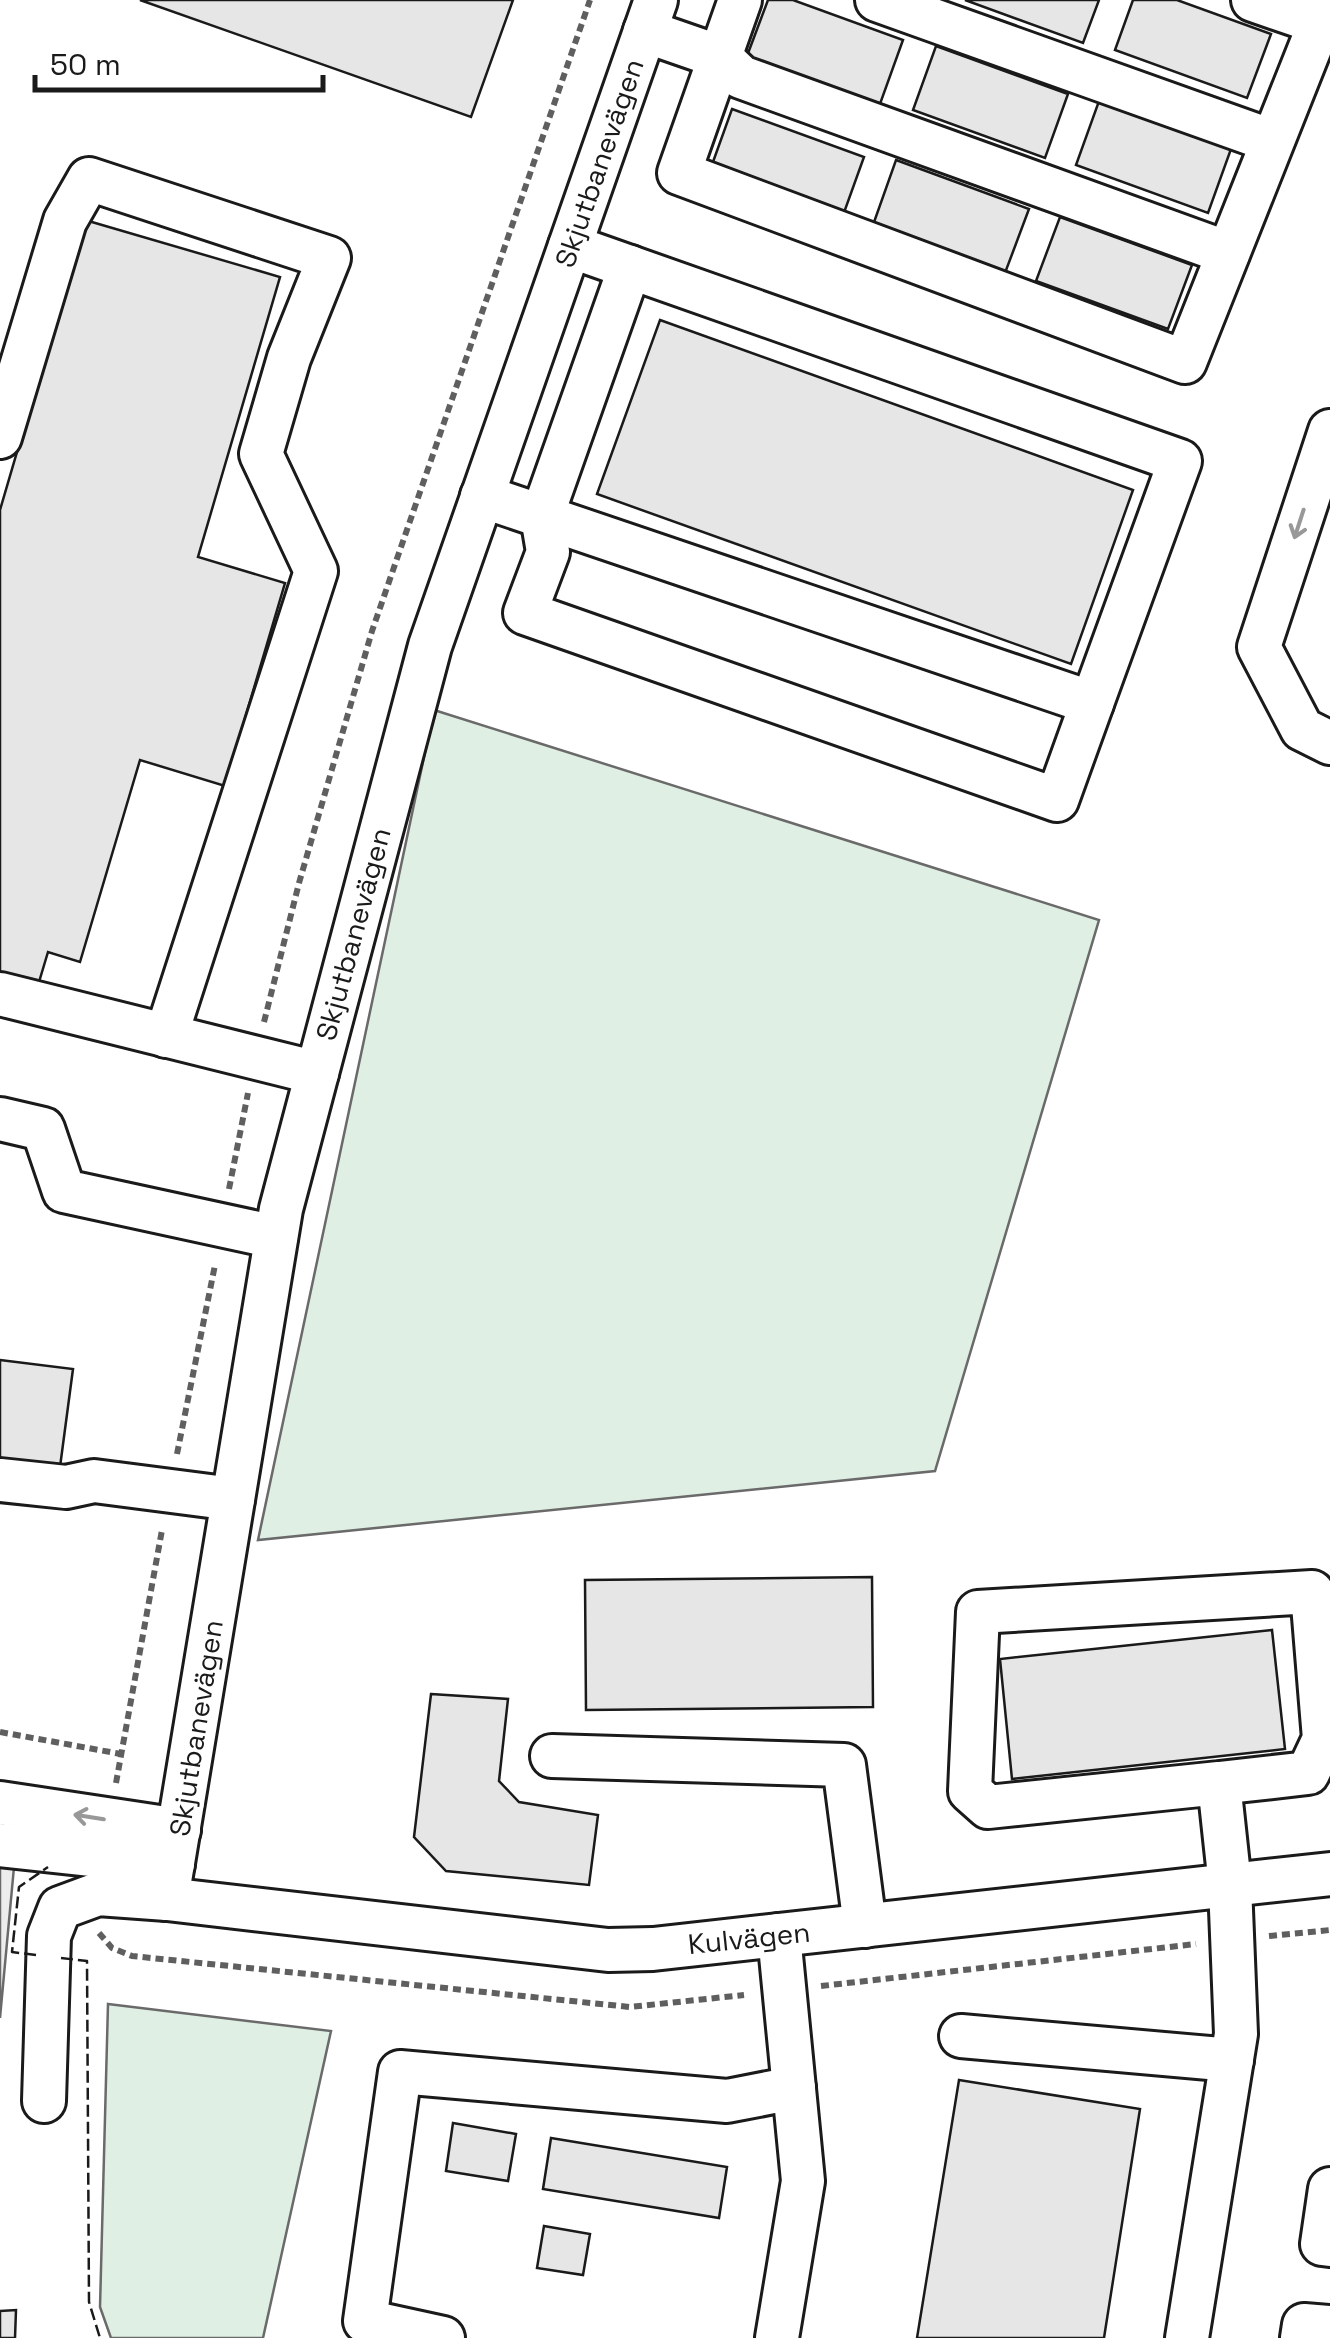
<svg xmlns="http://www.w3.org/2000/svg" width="1330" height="2338" font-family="'Space Grotesk',sans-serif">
<rect width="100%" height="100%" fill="#fff"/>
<g fill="#e0efe3" stroke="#6a6a6a" stroke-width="2.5">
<path d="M434,710L1099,920L935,1471L258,1540Z"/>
<path d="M108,2004L331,2031L263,2338H111L100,2307Z"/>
</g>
<path fill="#ededed" stroke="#6a6a6a" stroke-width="2.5" d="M0,1866L14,1867L0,2018Z"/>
<g fill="#e6e6e6" stroke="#1a1a1a" stroke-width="2.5">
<path d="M140,0H513L471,117Z"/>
<path d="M768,0H793L903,40L880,104L747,56Z"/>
<path d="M965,0H1099L1083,43Z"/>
<path d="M1133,0H1177L1271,34L1247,98L1115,50Z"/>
<path d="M936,46L1068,94L1045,158L913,110Z"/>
<path d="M1099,101L1231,149L1208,213L1076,165Z"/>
<path d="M732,109L864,157L841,221L709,173Z"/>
<path d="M896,160L1029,209L1005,273L873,225Z"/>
<path d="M1060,217L1192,265L1168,329L1036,281Z"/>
<path d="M85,220L280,277L198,557L285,583L225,786L140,760L80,962L48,952L36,992L0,982V510Z"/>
<path d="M660,320L1133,490L1071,664L597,494Z"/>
<path d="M0,1360L73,1369L60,1467L0,1459Z"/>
<path d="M872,1577L873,1707L586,1710L585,1580Z"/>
<path d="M1272,1630L1285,1749L1012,1779L1000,1659Z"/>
<path d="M431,1694L508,1699L499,1781L519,1802L598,1815L589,1885L446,1871L414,1837Z"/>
<path d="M959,2080L1140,2109L1104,2338H917Z"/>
<path d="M453,2123L516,2134L508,2181L446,2171Z"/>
<path d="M551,2138L727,2167L719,2218L543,2189Z"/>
<path d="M544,2226L590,2234L583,2275L537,2268Z"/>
<path d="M16,2310L15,2338H0V2311Z"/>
</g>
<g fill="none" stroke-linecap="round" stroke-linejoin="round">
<defs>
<g id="minor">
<path d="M740,0L679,173L1185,362L1329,0"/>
<path d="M877,0L1272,141"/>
<path d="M1253,0L1320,23"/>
<path d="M645,31L720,57L741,77L1228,253"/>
<path d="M630,267L542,516L548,552L525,613L1057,800L1092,703"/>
<path d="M1330,431L1259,647L1302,729L1330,743"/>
<path d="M0,437L65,221L89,179L329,258L289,358L261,454L316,571L166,1036"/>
<path d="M482,496L1092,703L1180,461L570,246"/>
<path d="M0,994L317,1073"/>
<path d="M0,1119L43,1129L64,1191L276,1237"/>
<path d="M0,1480L66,1487L94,1481L233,1499"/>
<path d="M552,1756L844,1765L865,1926"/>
<path d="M0,1803L179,1830"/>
<path d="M0,1845L173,1864"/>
<path d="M167,1899L281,1209L430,646L656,0"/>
<path d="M961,2036L1232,2060"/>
<path d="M44,2101L49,1936L60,1908L98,1894L167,1899L608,1950L653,1949L1330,1874"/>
<path d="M1330,2189L1322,2244L1330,2245"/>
<path d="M443,2338L365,2321L400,2072L727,2101L794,2088"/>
<path d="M777,2338L803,2181L779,1935"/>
<path d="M1187,2338L1236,2034L1230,1885L1219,1783L1308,1773L1324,1739L1312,1592L978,1612L970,1791L988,1807L1219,1783"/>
<path d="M1302,2338L1304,2325L1330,2327"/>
</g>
</defs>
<use href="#minor" stroke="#1a1a1a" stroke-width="48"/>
<g stroke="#5f5f5f" stroke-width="6" stroke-dasharray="8 5" stroke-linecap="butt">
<path d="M264,1022L299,883L372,631L590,0"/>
<path d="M229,1189L248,1093"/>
<path d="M177,1454L215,1265"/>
<path d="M0,1732L121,1754"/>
<path d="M116,1783L162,1530"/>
<path d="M99,1933L112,1948L132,1956L630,2007L744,1995"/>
<path d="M1269,1936L1330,1930"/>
<path d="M821,1986L1196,1944"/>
</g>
<use href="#minor" stroke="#fff" stroke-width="42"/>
<g stroke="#1a1a1a" stroke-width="2.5" stroke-dasharray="12 5" stroke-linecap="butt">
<path d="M36,1955L12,1952L19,1887L48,1867"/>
<path d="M61,1958L87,1961L89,2302L100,2338"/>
</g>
</g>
<defs><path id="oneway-shaft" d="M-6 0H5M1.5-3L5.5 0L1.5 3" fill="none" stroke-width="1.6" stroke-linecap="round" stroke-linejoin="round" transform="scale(2.5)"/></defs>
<g stroke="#989898">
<use href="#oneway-shaft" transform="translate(1299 524) rotate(108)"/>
<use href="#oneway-shaft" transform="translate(89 1817) rotate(-171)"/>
</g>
<g text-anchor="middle" stroke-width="8" stroke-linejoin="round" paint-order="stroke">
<g font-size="28" fill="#1a1a1a" stroke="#fff">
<text transform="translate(599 163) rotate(-71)" y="10">Skjutbanevägen</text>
<text transform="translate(353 934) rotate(-75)" y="10">Skjutbanevägen</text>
<text transform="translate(196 1728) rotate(-81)" y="10">Skjutbanevägen</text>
<text transform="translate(749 1938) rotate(-6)" y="10">Kulvägen</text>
</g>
</g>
<path d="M35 75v15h288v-15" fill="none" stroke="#1a1a1a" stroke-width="5"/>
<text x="50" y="75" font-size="30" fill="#1a1a1a" stroke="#ffffff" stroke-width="8" paint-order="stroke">50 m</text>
</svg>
